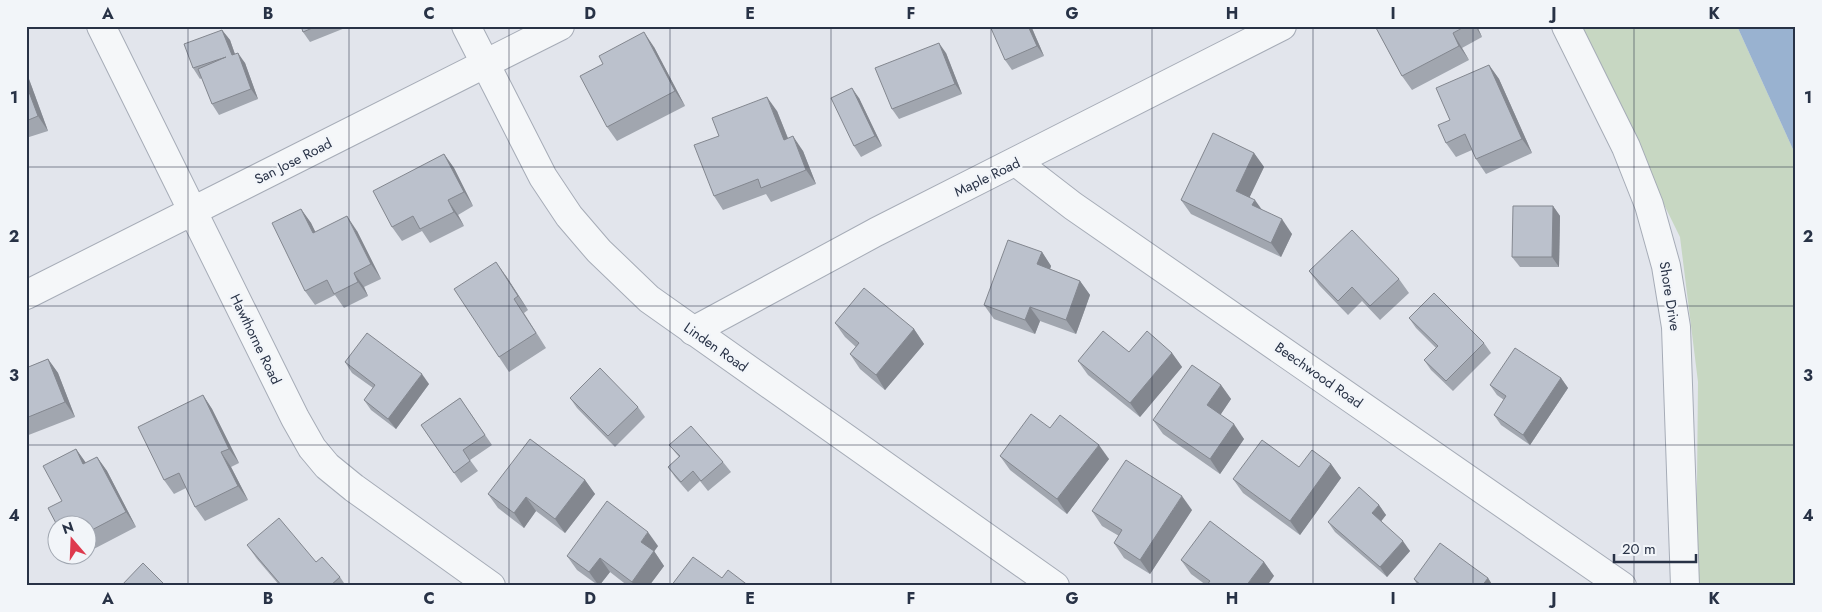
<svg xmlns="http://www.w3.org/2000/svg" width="1822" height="612" font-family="Jost,sans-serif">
<rect width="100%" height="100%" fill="#e2e5ec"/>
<path fill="#c7d7c2" d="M1576,26H1737L1796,156V586H1696L1698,382L1680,237Z"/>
<path fill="#99b2d0" d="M1737,26H1796V156Z"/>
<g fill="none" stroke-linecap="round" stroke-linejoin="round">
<defs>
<g id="minor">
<path d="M101,26L295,418L312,448L327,466L354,488L491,586"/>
<path d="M466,26L543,177L569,216L599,251L649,299L1055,586"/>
<path d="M1566,26L1626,147L1649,205L1666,266L1676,327L1685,586"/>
<path d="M1016,162L1073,206L1622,586"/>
<path d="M26,295L560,26"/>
<path d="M693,331L876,232L1282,26"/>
</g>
</defs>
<use href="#minor" stroke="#a6acb7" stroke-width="30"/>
<use href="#minor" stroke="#f5f7f9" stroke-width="28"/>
</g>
<g fill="#a1a6af">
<path d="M301,26H350L310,42L303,32Z"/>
<path d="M1031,26L1044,56L1012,70L1005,60Z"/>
<path d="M1375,26H1477L1482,37L1462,48L1469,60L1412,90L1402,76Z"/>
<path d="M222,30L230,40L235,54L245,63L258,99L219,115L212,104L202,78L200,79L193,68Z"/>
<path d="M654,47L685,106L617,141L607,127Z"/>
<path d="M946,53L962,94L899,119L892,109Z"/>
<path d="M1489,65L1499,79L1532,153L1486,174L1476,159L1472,150L1456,157L1446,143L1450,120Z"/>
<path d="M26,71L48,131L26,138Z"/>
<path d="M859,98L882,146L861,157L854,146Z"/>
<path d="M777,111L788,138L803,151L816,184L771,202L766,194L723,210L714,196L719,136Z"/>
<path d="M1254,153L1264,167L1249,197L1262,210L1292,234L1281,257L1191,214L1181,200Z"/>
<path d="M444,154L454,168L473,206L458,215L464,226L430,243L422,231L402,241L392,227Z"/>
<path d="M1553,206L1560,216L1559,267H1520L1512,257Z"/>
<path d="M301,209L311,223L315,232L357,231L381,279L364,287L368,296L344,308L335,295L315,305L305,291Z"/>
<path d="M1042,252L1051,266L1050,269L1080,281L1090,295L1076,334L1040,321L1035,334L994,319L984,305Z"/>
<path d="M1309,271L1399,279L1409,293L1380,320L1362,301L1348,315L1319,285Z"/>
<path d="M506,276L528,310L524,313L546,348L509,372L499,357Z"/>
<path d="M1409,318L1484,343L1491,353L1453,391L1431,370L1424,360L1436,348L1416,328Z"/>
<path d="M835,323L914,329L924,344L885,390L860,369L850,354L856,347L845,337Z"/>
<path d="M1129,352L1172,353L1182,367L1140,417L1088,375L1078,361Z"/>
<path d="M48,359L58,373L75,417L26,436V368Z"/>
<path d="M345,362L429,384L396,429L371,410L364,400L373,388L352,373Z"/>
<path d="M1561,378L1568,388L1530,445L1501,425L1494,415L1504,400L1497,395L1490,385Z"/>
<path d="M1221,385L1231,399L1220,415L1244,439L1220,474L1163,434L1153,420Z"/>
<path d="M203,395L212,409L239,463L231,467L248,500L205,521L195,507L186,488L174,494L164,480Z"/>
<path d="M460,398L492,445L470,460L478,471L461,483L421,425Z"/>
<path d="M570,398L638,407L645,417L615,447L577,408Z"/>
<path d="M1050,428L1109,459L1067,514L1010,470L1000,456Z"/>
<path d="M669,445L723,462L731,472L708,491L700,481L688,492L675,477L668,467L679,457Z"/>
<path d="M76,449L86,463L97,457L107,471L136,527L88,552V524L62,501Z"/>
<path d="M1331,464L1341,478L1300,535L1243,493L1233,479Z"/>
<path d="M585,480L595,494L565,533L536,511L524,528L498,508L488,494Z"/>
<path d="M1379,505L1386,515L1381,521L1410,551L1387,577L1335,532L1328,522Z"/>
<path d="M1192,510L1150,574L1124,558L1114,543L1119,536L1102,526L1092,511Z"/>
<path d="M247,545L316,562L340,577L346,586H280L257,559Z"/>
<path d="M658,546L654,551L664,566L649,586H628L610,572L599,586L577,570L567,556Z"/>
<path d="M74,554H82L76,558Z"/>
<path d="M1181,560L1264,562L1274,576L1206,585L1191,574Z"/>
<path d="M1488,578L1493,586H1418L1414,579Z"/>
</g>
<g fill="#83878f">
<path d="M1028,26H1031L1044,56L1037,46Z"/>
<path d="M1475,26H1477L1482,37Z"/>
<path d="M222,30L230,40L239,66L232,55Z"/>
<path d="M644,32L654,47L685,106L675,91Z"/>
<path d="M1453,33L1462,48L1469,60L1459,46Z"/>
<path d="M939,43L946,53L962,94L955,84Z"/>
<path d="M238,53L245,63L258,99L251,89Z"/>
<path d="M1489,65L1499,79L1532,153L1522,139Z"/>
<path d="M26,71L48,131L38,116L26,84Z"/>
<path d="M852,88L859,98L882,146L875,136Z"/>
<path d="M767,97L777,111L794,154L784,140Z"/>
<path d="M793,136L803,151L816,184L806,170Z"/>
<path d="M1254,153L1264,167L1246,205L1236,191Z"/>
<path d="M444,154L454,168L473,206L464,192Z"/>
<path d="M448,200L458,215L464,226L454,212Z"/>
<path d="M1255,200L1265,214L1252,205Z"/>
<path d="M1553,206L1560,216L1559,267L1552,257Z"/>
<path d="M301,209L311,223L323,247L313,233Z"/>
<path d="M347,216L357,231L381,279L371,264Z"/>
<path d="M1282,219L1292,234L1281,257L1271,243Z"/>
<path d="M1042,252L1051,266L1047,279L1037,264Z"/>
<path d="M496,262L506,276L528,310L518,296Z"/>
<path d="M354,273L364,287L368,296L358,282Z"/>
<path d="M1080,281L1090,295L1076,334L1066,320Z"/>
<path d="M1030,307L1040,321L1035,334L1025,320Z"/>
<path d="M914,329L924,344L885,390L876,375Z"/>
<path d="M1172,353L1182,367L1140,417L1130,403Z"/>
<path d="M48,359L58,373L75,417L65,402Z"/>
<path d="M422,374L429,384L396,429L388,419Z"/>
<path d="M1561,378L1568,388L1530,445L1523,435Z"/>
<path d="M1221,385L1231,399L1217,420L1207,405Z"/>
<path d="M203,395L212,409L239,463L229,449Z"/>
<path d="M1234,424L1244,439L1220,474L1210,459Z"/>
<path d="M1099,445L1109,459L1067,514L1057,499Z"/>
<path d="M76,449L86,463L83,464Z"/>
<path d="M221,452L231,467L248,500L238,486Z"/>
<path d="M97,457L107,471L136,527L126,512Z"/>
<path d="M1331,464L1341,478L1300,535L1290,521Z"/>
<path d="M585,480L595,494L565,533L555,519Z"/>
<path d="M1182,496L1192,510L1150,574L1140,560Z"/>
<path d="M526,497L536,511L524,528L514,513Z"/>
<path d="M1379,505L1386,515L1379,524L1372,513Z"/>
<path d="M648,532L658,546L651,556L641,542Z"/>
<path d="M1403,541L1410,551L1387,577L1380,567Z"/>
<path d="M654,551L664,566L649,586H634L632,582Z"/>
<path d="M600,558L610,572L599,586L589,572Z"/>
<path d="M1264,562L1274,576L1267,586H1246Z"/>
<path d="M1488,578L1493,586H1482Z"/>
</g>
<g fill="#bbc1cc" stroke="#83878f">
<path d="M301,26H317L303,32Z"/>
<path d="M990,26H1028L1037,46L1005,60Z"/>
<path d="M1375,26H1466L1453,33L1459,46L1402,76Z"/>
<path d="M222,30L232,55L238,53L251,89L212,104L198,69L226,57L193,68L184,44Z"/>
<path d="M644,32L675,91L607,127L580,76L603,64L599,56Z"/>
<path d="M939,43L955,84L892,109L875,68Z"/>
<path d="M1489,65L1522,139L1476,159L1465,134L1446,143L1438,125L1450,120L1436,88Z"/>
<path d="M26,84L38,116L26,121Z"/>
<path d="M852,88L875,136L854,146L831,98Z"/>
<path d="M767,97L784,140L793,136L806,170L761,188L758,179L714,196L694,145L719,136L712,118Z"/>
<path d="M1213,133L1254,153L1236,191L1255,200L1252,205L1282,219L1271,243L1181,200Z"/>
<path d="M444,154L464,192L448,200L454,212L420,229L413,216L392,227L373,191Z"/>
<path d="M1513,206H1553L1552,257H1512Z"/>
<path d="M301,209L313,233L347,216L371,264L354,273L358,282L334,294L327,280L305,291L272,223Z"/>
<path d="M1352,230L1399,279L1370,306L1352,287L1338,301L1309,271Z"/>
<path d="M1008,240L1042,252L1037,264L1080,281L1066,320L1030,307L1025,320L984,305Z"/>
<path d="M496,262L518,296L514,299L536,333L499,357L454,289Z"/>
<path d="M864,288L914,329L876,375L850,354L859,343L835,323Z"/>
<path d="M1434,293L1484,343L1446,381L1424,360L1438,346L1409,318Z"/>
<path d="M1103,331L1129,352L1147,331L1172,353L1130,403L1078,361Z"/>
<path d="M367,333L422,374L388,419L364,400L375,385L345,362Z"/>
<path d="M1515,348L1561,378L1523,435L1494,415L1506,396L1490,385Z"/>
<path d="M48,359L65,402L26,418V368Z"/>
<path d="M1192,365L1221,385L1207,405L1234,424L1210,459L1153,420Z"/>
<path d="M600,368L638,407L608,436L570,398Z"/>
<path d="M203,395L229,449L221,452L238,486L195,507L179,473L164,480L138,427Z"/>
<path d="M460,398L485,435L463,450L470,461L454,473L421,425Z"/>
<path d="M1031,414L1050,428L1060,415L1099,445L1057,499L1000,456Z"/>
<path d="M691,426L723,462L701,481L693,471L681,482L668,467L680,456L669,445Z"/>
<path d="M530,439L585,480L555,519L526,497L514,513L488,494Z"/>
<path d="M1262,440L1299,467L1312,450L1331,464L1290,521L1233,479Z"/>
<path d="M76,449L83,464L97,457L126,512L88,532V524H58V527L48,508L62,501L43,466Z"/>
<path d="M1126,460L1182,496L1140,560L1114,543L1122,530L1092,511Z"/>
<path d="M1359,487L1379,505L1372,513L1403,541L1380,567L1328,522Z"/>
<path d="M607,501L648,532L641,542L654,551L632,582L600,558L589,572L567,556Z"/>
<path d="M279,518L316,562L322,557L340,577L330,586H282L247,545Z"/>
<path d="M1210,521L1264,562L1246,586H1206L1210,581L1181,560Z"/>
<path d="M1440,543L1488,578L1482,586H1422L1414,579Z"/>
<path d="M693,557L722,578L728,570L749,586H671Z"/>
<path d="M143,563L166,586H121Z"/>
</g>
<path fill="none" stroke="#283246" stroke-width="1" stroke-opacity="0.55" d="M188,26V586M349,26V586M509,26V586M670,26V586M831,26V586M991,26V586M1152,26V586M1313,26V586M1473,26V586M1634,26V586M26,167H1796M26,306H1796M26,445H1796"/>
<g text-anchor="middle" stroke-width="4.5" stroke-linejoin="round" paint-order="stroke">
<g font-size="14" fill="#283246" stroke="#f2f5f9">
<text transform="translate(293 161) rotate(-27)" y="5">San Jose Road</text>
<text transform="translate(987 177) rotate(-26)" y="5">Maple Road</text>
<text transform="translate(1670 296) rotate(81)" y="5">Shore Drive</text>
<text transform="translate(256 339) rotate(64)" y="5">Hawthorne Road</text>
<text transform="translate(716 347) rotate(35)" y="5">Linden Road</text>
<text transform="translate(1319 375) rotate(35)" y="5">Beechwood Road</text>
</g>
</g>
<rect width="1822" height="612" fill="none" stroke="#f2f5f9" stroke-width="55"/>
<g transform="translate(72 540) rotate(341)"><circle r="24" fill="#f2f5f9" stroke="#a1a7b1"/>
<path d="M0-4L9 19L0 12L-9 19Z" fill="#de394d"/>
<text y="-8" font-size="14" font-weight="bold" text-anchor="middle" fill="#283246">N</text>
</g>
<path d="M1614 554v8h82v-8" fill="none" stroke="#283246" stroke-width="2.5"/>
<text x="1622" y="554" font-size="15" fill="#283246" stroke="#f2f5f9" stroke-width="4" paint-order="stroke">20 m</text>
<rect x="28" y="28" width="1766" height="556" fill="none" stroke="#283246" stroke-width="2"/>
<g font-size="16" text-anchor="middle" font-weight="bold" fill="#283246">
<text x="108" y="19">A</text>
<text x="268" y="19">B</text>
<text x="429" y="19">C</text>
<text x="590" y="19">D</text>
<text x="750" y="19">E</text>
<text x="911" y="19">F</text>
<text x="1072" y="19">G</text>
<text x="1232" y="19">H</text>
<text x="1393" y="19">I</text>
<text x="1554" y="19">J</text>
<text x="1714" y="19">K</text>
<text x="14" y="103">1</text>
<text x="1808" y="103">1</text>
<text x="14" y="242">2</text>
<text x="1808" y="242">2</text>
<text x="14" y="381">3</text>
<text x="1808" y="381">3</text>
<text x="14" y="521">4</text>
<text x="1808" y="521">4</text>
<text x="108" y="604">A</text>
<text x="268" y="604">B</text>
<text x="429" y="604">C</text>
<text x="590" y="604">D</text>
<text x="750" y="604">E</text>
<text x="911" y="604">F</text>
<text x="1072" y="604">G</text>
<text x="1232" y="604">H</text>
<text x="1393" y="604">I</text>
<text x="1554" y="604">J</text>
<text x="1714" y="604">K</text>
</g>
</svg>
